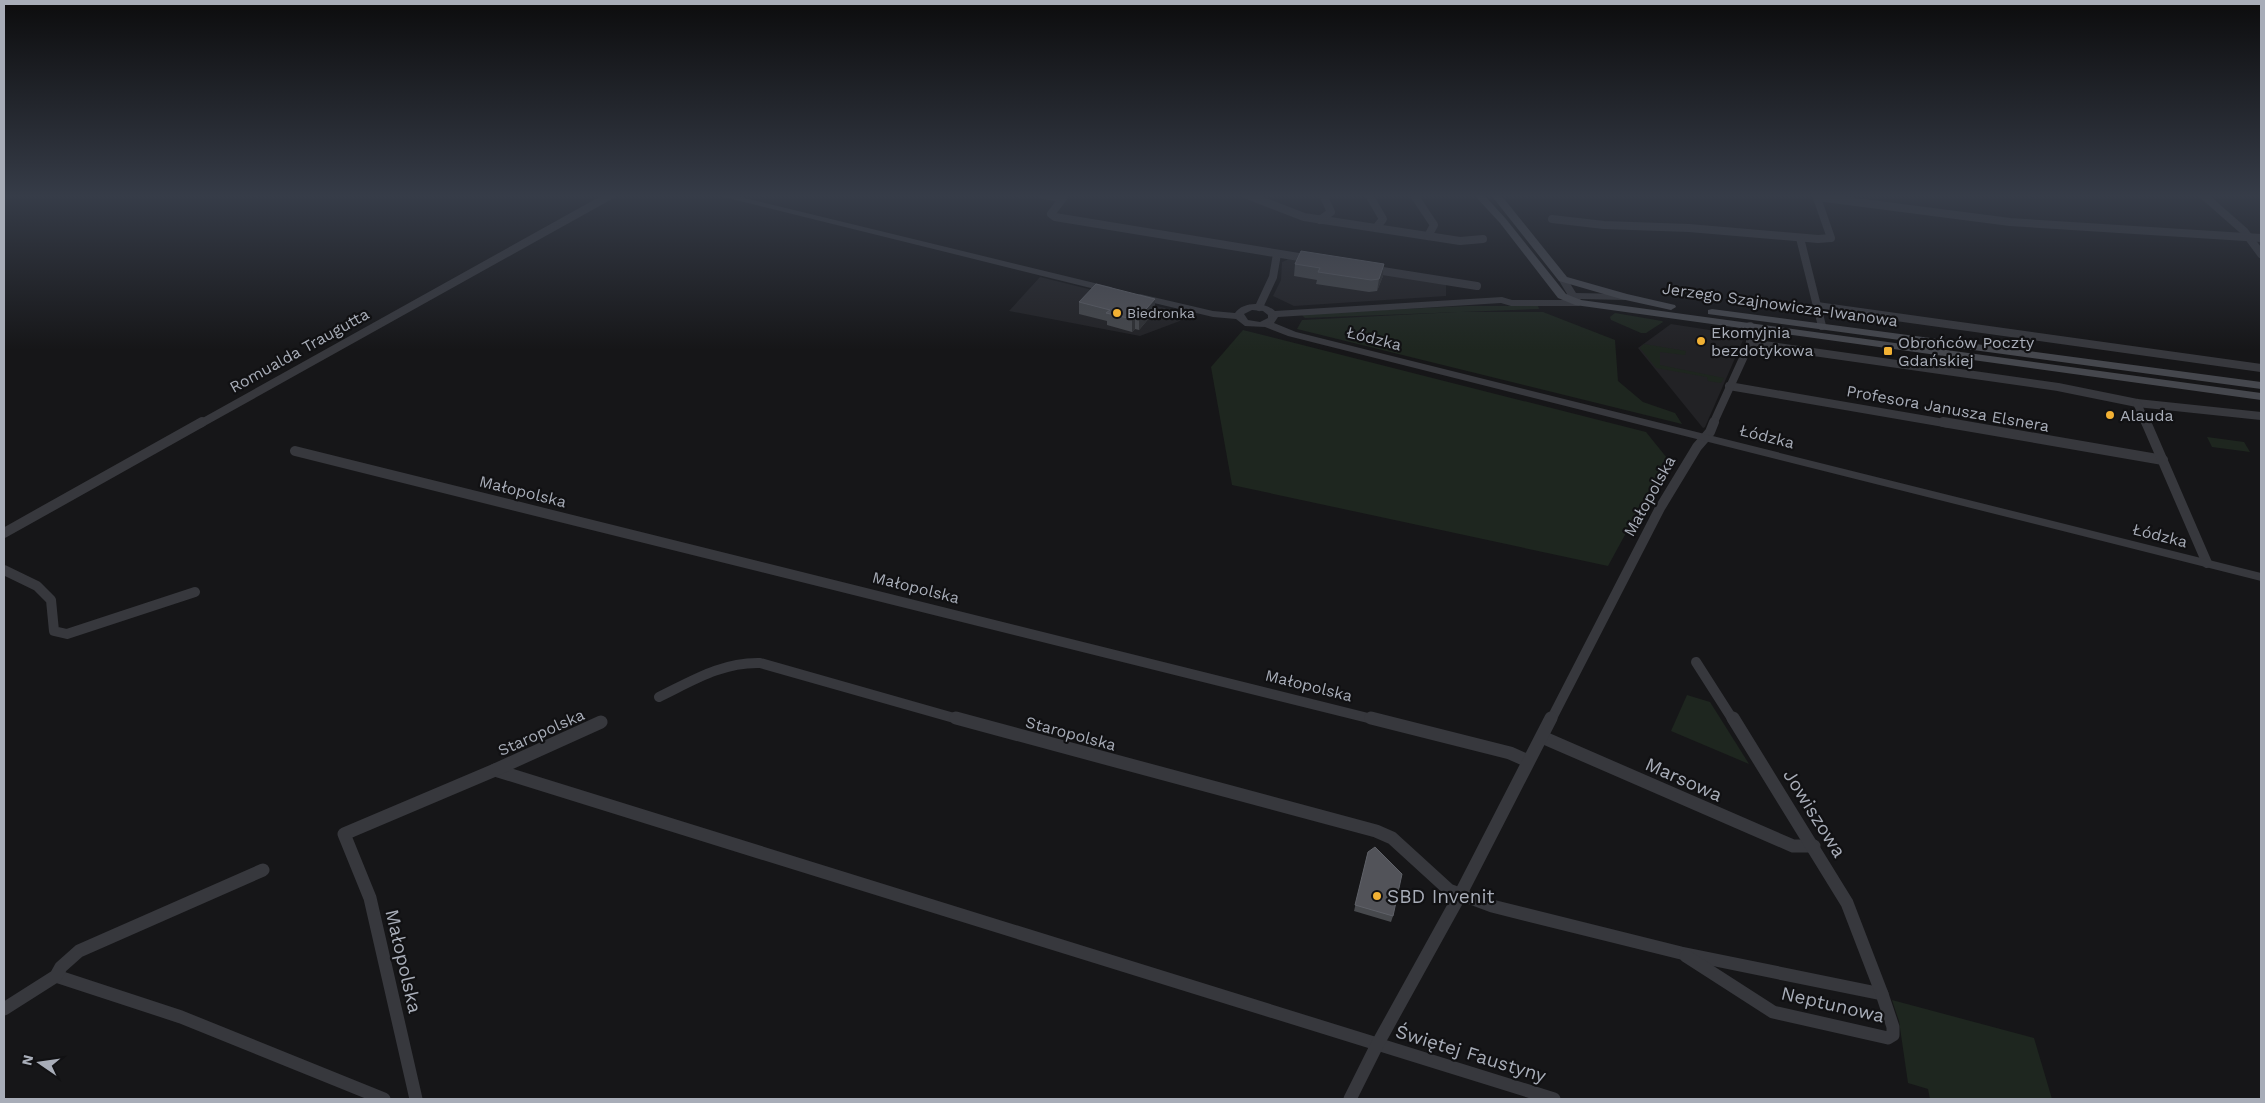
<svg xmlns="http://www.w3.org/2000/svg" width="2265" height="1103" font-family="'Work Sans',sans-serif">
<rect width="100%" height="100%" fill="#161618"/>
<g fill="#222225">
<path d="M1289,259L1446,284V296L1294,306L1273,296L1281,280L1282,262Z"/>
<path d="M1040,277L1185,313L1193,316L1140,336L1009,311Z"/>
<path d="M1671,324L1742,335L1743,340L1705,427L1703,428L1638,348Z"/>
</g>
<g fill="#1e261f">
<path d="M1467,306H1538L1539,309L1305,318L1301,314Z"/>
<path d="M1457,312H1543L1615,340L1618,381L1643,402L1675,413L1682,424L1297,329L1302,320Z"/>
<path d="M1615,313L1662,321L1663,322L1646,333H1641L1611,320L1610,317Z"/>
<path d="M1243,330L1646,432L1667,458L1608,566L1232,485L1211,367Z"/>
<path d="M1644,344L1686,351L1685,355L1660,352V365L1724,378L1721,383L1708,381L1707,377L1656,368L1640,348Z"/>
<path d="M2207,437L2244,442L2250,452L2212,447Z"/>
<path d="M1687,695L1710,702L1749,764L1671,731Z"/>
<path d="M1892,1000L2034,1038L2052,1099H1930L1928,1089L1908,1083L1899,1021Z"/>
</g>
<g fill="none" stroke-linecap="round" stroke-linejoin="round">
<g stroke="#37383d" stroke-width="8">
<path d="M1043,195L1063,198L1051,214L1055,217L1311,259"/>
<path d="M1247,195L1304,217L1460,241L1483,239"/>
<path d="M1369,195L1383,219L1376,228"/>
<path d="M1414,195L1434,225L1428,236"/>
<path d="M2203,195L2244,231L2261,254"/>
<path d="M1817,197L2010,222L2261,238"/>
<path d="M1552,219L1604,225L1689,228L1818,239L1831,238L1816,195"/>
<path d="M1320,220L1331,212L1323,195"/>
<path d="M1800,238L1822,326"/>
<path d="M1370,269L1477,286"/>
<path d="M1817,306L2261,368"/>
<path d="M1259,307L1273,277L1277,254"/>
<path d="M1750,343L2058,387L2137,403L2261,416"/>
<path d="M1729,386L1950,424"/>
<path d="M2137,403L2146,424"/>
<path d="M200,424L611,195"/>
<path d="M1713,424L1750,343V326"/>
</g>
<g stroke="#37383d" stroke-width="10">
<path d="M1943,422L2163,460"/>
<path d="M2146,422L2207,563"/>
<path d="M295,451L1376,720"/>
<path d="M4,533L202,422"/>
<path d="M4,570L37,586L51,600L54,631L67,634L195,592"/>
<path d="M1696,662L1733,720"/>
<path d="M659,697C692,681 722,662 760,663L961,720"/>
<path d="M1551,720L1660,508L1697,447L1710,432L1714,422"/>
</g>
<g stroke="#37383d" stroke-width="13">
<path d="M956,718L1376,831L1392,838L1449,890L1492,906L1681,953L1882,994"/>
<path d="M1371,718L1510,753L1528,761"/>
<path d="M1542,737L1793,846H1814"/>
<path d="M495,770L1554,1099"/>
<path d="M1686,956L1773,1012L1888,1038L1893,1035V1027L1882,994L1847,903L1733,718"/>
<path d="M56,976L181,1017L384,1099"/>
<path d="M4,1009L56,976L61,967L79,951L263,870"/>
<path d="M416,1099L370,898L344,834L495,770L601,722"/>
<path d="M1350,1099L1377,1045L1460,895L1551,718"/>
</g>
<g fill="#37383d" fill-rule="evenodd">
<path d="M716,195H732L1111,287L1116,290L1111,293Z"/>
<path d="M1563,276L1566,277L1576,293L1625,294L1630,297L1625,300L1580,299L1584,303L1579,306H1511L1501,303L1278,317L1274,323L1296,332L2261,573V581L1288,336L1265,327L1245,326L1236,319L1213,317L1137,299L1135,297L1140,294L1213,311L1235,313C1244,301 1265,302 1275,311L1502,297L1512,300H1571L1564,296L1567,294L1558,279ZM1252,310L1263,311L1268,315V318L1260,322L1248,320L1244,314Z"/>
</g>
<g fill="#45474d" fill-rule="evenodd">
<path d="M1474,195H1484L1506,219L1566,294L1581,300L2261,393V400L1575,305L1558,298L1500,223Z"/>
<path d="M1491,195H1501L1567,277L1627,294L1675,305L1676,307L1671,310L1621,299L1559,281Z"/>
<path d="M1712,309L2261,382V389L1708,314V310Z"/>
</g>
</g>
<g fill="#47494d">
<path d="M1295,264H1384L1383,276L1377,291L1369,292L1316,284L1317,280L1294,276Z"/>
<path d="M1079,302L1155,311L1139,330L1135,329L1132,332L1107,325V321L1079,314Z"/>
<path d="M1368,852L1393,916L1391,922L1354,911Z"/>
</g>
<g fill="#2f3033">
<path d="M1384,264L1383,276L1377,291L1379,279Z"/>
<path d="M1155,299V311L1139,330V317Z"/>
<path d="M1135,316V329L1132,332V319Z"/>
</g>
<g fill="#525359" stroke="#5f6168">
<path d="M1301,251L1384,264L1379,279L1371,280L1318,272L1320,268L1295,264Z"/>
<path d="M1096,284L1155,299L1139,317L1135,316L1132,319L1106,313L1110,310L1079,302Z"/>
<path d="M1375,847L1402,874L1393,916L1355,905L1368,852Z"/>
</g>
<linearGradient id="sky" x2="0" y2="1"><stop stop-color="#0c0c0d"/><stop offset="0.56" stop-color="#363c48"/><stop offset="1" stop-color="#363c48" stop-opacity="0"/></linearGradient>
<rect width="2265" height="350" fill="url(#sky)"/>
<g fill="#f2b134" stroke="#111113" stroke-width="2">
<circle cx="1117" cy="313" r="5"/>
<circle cx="1701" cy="341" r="5"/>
<rect x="1883" y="346" width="10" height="10" rx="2.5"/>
<circle cx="2110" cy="415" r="5"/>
<circle cx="1377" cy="896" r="5"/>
</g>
<g text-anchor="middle" stroke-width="4.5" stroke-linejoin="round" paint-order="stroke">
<g font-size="14" fill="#a8adb8" stroke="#111113" text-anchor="start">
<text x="1127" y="318">Biedronka</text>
</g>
<g font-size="16" fill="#a8adb8" stroke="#111113">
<text transform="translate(1780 304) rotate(8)" y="6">Jerzego Szajnowicza-Iwanowa</text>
<text transform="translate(1374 338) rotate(14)" y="6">Łódzka</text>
<text transform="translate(299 350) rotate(-29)" y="6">Romualda Traugutta</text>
<text transform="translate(1948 408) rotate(10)" y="6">Profesora Janusza Elsnera</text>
<text transform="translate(1767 436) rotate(14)" y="6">Łódzka</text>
<text transform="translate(523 491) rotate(14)" y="6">Małopolska</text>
<text transform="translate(1649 496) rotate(-61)" y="6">Małopolska</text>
<text transform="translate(2160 535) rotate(14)" y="6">Łódzka</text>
<text transform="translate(916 587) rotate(14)" y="6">Małopolska</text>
<text transform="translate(1309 685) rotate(14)" y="6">Małopolska</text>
<text transform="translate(541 732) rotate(-24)" y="6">Staropolska</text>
<text transform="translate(1071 733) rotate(15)" y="6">Staropolska</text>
</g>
<g font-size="16" fill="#a8adb8" stroke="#111113" text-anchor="start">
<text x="1711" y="338">Ekomyjnia<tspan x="1711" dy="18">bezdotykowa</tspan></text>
<text x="1898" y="348">Obrońców Poczty<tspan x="1898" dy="18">Gdańskiej</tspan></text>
<text x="2120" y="421">Alauda</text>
</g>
<g font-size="19" fill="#a8adb8" stroke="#111113">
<text transform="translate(1684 779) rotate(24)" y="7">Marsowa</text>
<text transform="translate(1815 813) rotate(58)" y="7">Jowiszowa</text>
<text transform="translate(404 961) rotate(77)" y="7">Małopolska</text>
<text transform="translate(1833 1004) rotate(13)" y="7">Neptunowa</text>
<text transform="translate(1471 1053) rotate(17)" y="7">Świętej Faustyny</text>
</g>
<g font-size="19" fill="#a8adb8" stroke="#111113" text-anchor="start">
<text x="1387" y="903">SBD Invenit</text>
</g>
</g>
<rect width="2265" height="1103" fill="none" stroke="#a8adb8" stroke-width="10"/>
<g transform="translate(40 1063) rotate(283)" stroke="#111113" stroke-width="4" paint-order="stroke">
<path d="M0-4L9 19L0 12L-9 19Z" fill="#a8adb8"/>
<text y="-8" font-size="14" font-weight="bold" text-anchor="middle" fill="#a8adb8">N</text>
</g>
</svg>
